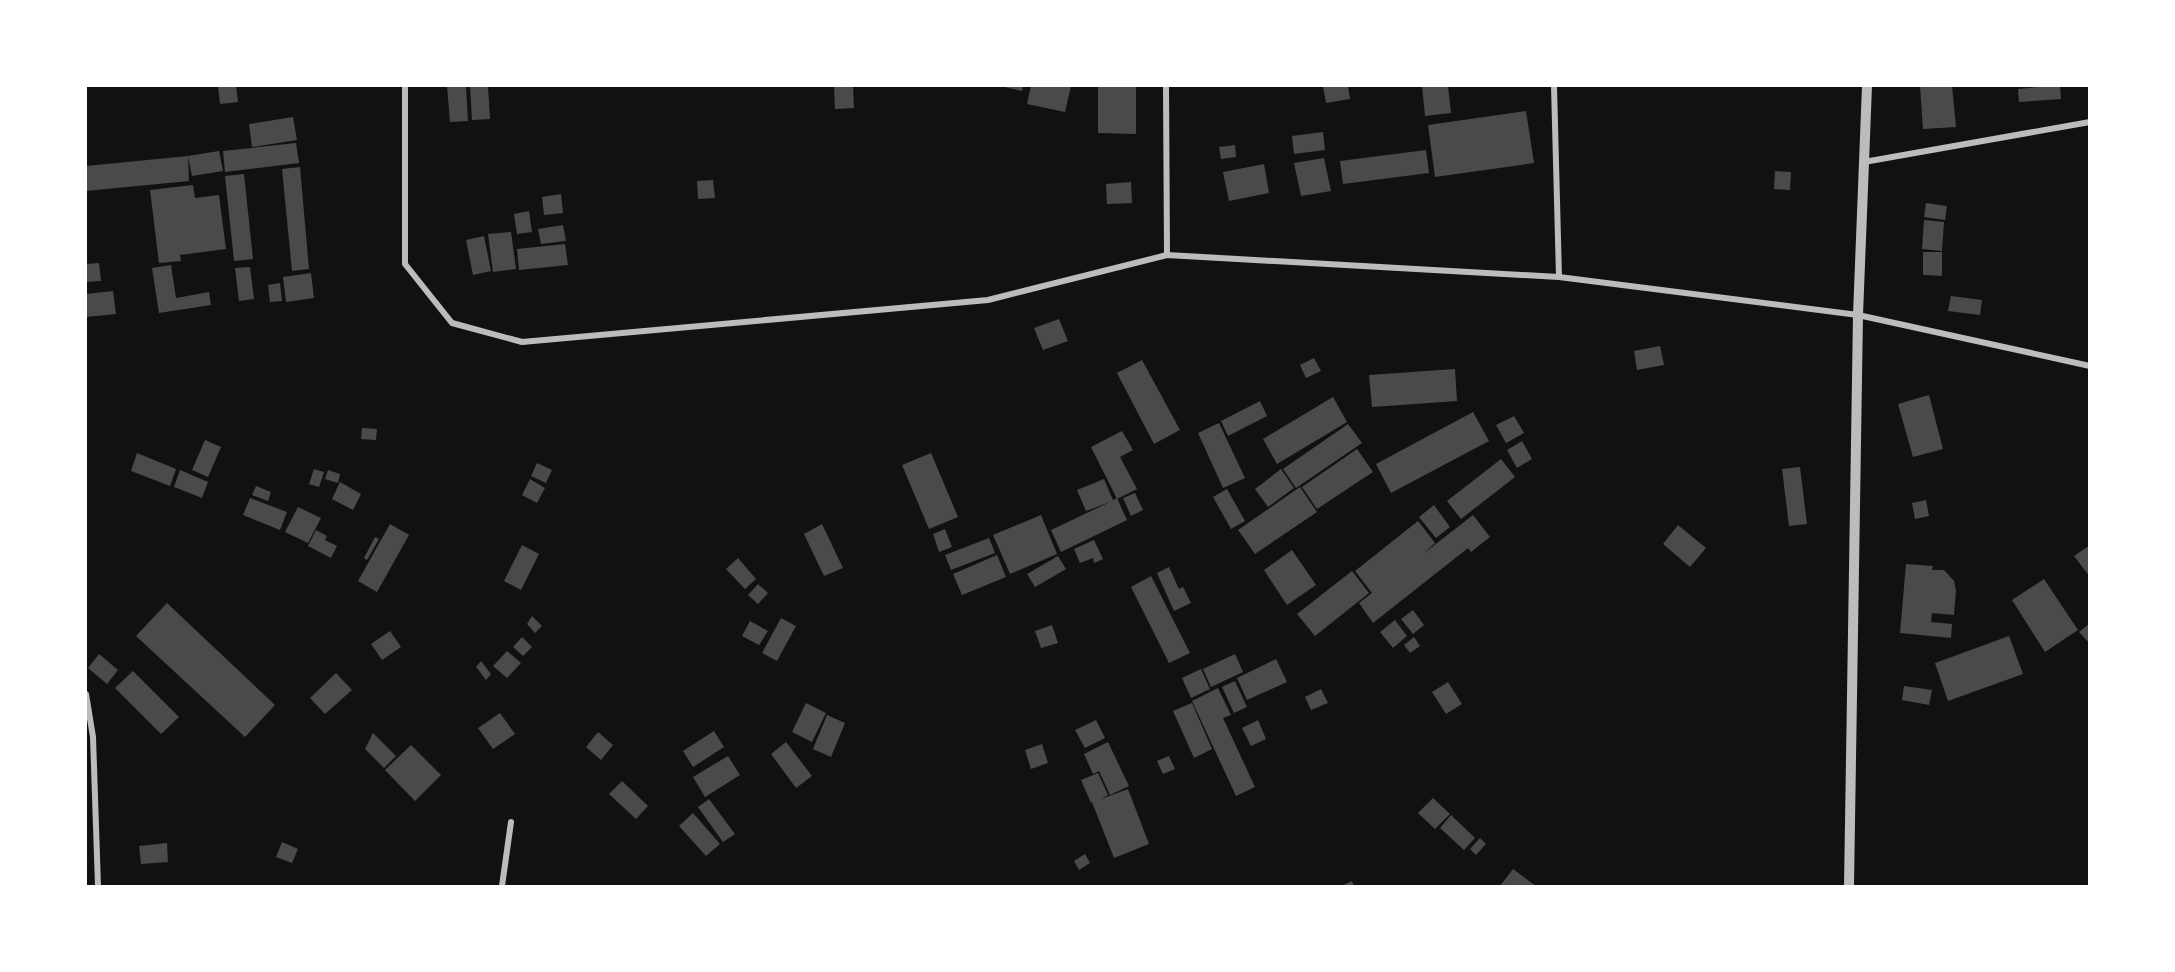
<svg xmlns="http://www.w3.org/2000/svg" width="2175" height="972" font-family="'Fira Sans',sans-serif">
<rect width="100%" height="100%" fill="#111"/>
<g fill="#4a4a4a">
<path d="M218,86H236L238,102L220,104Z"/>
<path d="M447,86H466L468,121L450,122Z"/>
<path d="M470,86H488L490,119L472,120Z"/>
<path d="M853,86L854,108L835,109L834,87Z"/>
<path d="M1000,86H1023L1022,91Z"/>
<path d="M1031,86H1071L1065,112L1027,104Z"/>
<path d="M1098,86H1136V134L1098,133Z"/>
<path d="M1323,86H1348L1350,99L1326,103Z"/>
<path d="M1422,86H1448L1451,113L1425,116Z"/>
<path d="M1920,86H1952L1956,127L1923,129Z"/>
<path d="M2048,86H2060L2061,99L2019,102L2018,89Z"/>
<path d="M1526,111L1534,163L1435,177L1428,125Z"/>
<path d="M293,117L297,140L252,147L249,124Z"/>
<path d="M1323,132L1325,150L1294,154L1292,136Z"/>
<path d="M296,143L299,163L225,172L223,151Z"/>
<path d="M1235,145L1236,157L1221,159L1219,147Z"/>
<path d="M1426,150L1429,173L1343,184L1340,161Z"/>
<path d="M219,151L223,171L192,176L188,156Z"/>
<path d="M188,156L189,181L86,191V166Z"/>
<path d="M1324,158L1331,191L1301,196L1294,163Z"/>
<path d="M1264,164L1269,193L1229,201L1223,172Z"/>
<path d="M300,167L309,269L292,271L282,169Z"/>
<path d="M1775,171L1791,172L1790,190L1774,189Z"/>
<path d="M244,174L253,259L234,261L225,176Z"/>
<path d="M713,180L715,198L698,199L697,181Z"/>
<path d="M1131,182L1132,203L1107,204L1106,184Z"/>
<path d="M193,185L195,198L219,195L226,249L180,255L181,261L159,263L150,190Z"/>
<path d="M561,194L563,213L544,215L542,197Z"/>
<path d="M1926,203L1947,206L1945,220L1924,217Z"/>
<path d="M529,211L532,232L517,234L514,214Z"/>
<path d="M1924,220L1944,222L1942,251L1922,249Z"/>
<path d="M563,225L566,241L541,244L538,229Z"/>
<path d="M511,232L516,269L493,272L488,234Z"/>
<path d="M484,236L491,271L473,275L466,240Z"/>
<path d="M565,244L568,265L519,270L517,249Z"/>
<path d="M1923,252H1942V276L1923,275Z"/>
<path d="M99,263L101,281L86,282V264Z"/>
<path d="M171,265L176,298L209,292L211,305L159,313L152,268Z"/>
<path d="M250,267L254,299L239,301L235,268Z"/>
<path d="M311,273L314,298L286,302L283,277Z"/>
<path d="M280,283L282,301L270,302L268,285Z"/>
<path d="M113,291L116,314L86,317V294Z"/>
<path d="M1951,296L1982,300L1980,315L1948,311Z"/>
<path d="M1059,319L1068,341L1043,350L1034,328Z"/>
<path d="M1660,346L1664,365L1637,370L1634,351Z"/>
<path d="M1314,358L1321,371L1306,378L1300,365Z"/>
<path d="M1142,360L1180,430L1154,444L1117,373Z"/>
<path d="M1455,369L1457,401L1372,407L1369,375Z"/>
<path d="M1929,395L1943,449L1913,457L1898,404Z"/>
<path d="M1333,397L1347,422L1277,464L1263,439Z"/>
<path d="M1260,401L1267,416L1228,436L1221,421Z"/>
<path d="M1473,412L1489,441L1391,493L1376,464Z"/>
<path d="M1514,416L1524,433L1506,443L1496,425Z"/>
<path d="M1219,423L1245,478L1223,488L1198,433Z"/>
<path d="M1348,424L1362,443L1296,488L1283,469Z"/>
<path d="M362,428L377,429L376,440L361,439Z"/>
<path d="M1122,431L1133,450L1120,457L1137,489L1117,499L1091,447Z"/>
<path d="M205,440L221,447L208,477L192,470Z"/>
<path d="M1522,441L1532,459L1517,468L1507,450Z"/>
<path d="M1357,449L1373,472L1317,509L1302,487Z"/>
<path d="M137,453L176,469L170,486L131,471Z"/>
<path d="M931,453L958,517L929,529L902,465Z"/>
<path d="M1501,459L1515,477L1461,519L1447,501Z"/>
<path d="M537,463L552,470L546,483L531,476Z"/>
<path d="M1800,467L1807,524L1789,526L1782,469Z"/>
<path d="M314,469L324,472L319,487L309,484Z"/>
<path d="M1281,469L1294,488L1268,507L1255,489Z"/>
<path d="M180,470L208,482L202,498L174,487Z"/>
<path d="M328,470L340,474L338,483L325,479Z"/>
<path d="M530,479L545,488L537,503L522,495Z"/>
<path d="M1104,479L1113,500L1117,498L1127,520L1061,552L1051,530L1110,502L1086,511L1077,490Z"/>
<path d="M340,482L361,494L353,510L332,499Z"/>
<path d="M256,486L271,492L268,501L252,495Z"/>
<path d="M1300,487L1317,512L1255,554L1238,530Z"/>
<path d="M1227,489L1245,521L1231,529L1213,497Z"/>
<path d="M1135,493L1143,510L1131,516L1123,498Z"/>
<path d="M250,498L287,512L280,530L243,515Z"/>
<path d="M1926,500L1929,516L1915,519L1912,503Z"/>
<path d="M1434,505L1450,527L1436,538L1419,517Z"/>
<path d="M298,507L321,518L308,543L285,532Z"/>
<path d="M1041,515L1057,554L1010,574L993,535Z"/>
<path d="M1473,515L1490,537L1471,552L1468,548L1373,623L1359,603L1372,593L1355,571L1418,521L1435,543L1423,554Z"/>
<path d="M390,524L409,535L377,592L358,581Z"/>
<path d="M822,524L843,568L824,576L804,534Z"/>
<path d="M1678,525L1706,548L1690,567L1663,544Z"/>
<path d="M945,529L952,547L939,552L933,534Z"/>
<path d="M316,530L327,536L325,540L337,546L331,558L308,546Z"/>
<path d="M375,537L379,539L367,560L364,558Z"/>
<path d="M989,538L995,553L951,570L945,555Z"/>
<path d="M1094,540L1103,559L1094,563L1093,558L1080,563L1074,549Z"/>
<path d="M522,545L539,554L521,590L504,581Z"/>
<path d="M2090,545V577L2074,556Z"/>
<path d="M1292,550L1316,585L1287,605L1264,570Z"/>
<path d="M997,555L1006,577L962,595L953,574Z"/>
<path d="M1058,556L1066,569L1035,587L1027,574Z"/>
<path d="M738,558L756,579L745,589L726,569Z"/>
<path d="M1906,564L1933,566L1932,570H1944L1954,581L1956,590L1954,615L1932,613L1931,622L1952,624L1951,638L1900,633Z"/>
<path d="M1169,567L1179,589L1183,587L1191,603L1174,611L1157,573Z"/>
<path d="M1352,571L1369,593L1315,636L1297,614Z"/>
<path d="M1151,576L1190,653L1169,663L1131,587Z"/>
<path d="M2044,579L2078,630L2045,652L2012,600Z"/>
<path d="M758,584L768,593L758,604L748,595Z"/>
<path d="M167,603L275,705L245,737L136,636Z"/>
<path d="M1413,610L1424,625L1413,634L1401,619Z"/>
<path d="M532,616L542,626L535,633L527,624Z"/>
<path d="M781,618L796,626L777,661L762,653Z"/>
<path d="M1395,620L1407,636L1393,648L1380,632Z"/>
<path d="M750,621L768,631L759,645L742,636Z"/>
<path d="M2090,623V644L2079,632Z"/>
<path d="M1052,625L1058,643L1041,648L1035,631Z"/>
<path d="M390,631L401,647L382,660L371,644Z"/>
<path d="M2009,636L2023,674L1948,701L1935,663Z"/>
<path d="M522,637L532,647L523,656L513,647Z"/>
<path d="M1414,637L1420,646L1410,653L1404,645Z"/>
<path d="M507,651L521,663L507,678L493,666Z"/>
<path d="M99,654L118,670L107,684L88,668Z"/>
<path d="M1235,654L1243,672L1211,687L1203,669Z"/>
<path d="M1276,659L1287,682L1247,700L1237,678Z"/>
<path d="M481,661L491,674L486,680L476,667Z"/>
<path d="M1201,669L1210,689L1191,698L1182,678Z"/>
<path d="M133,671L179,717L161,734L115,688Z"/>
<path d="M336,673L352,690L325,714L310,698Z"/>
<path d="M1235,681L1247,707L1234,713L1222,687Z"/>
<path d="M1448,682L1462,704L1446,714L1432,692Z"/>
<path d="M1904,686L1932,690L1929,705L1902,700Z"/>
<path d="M1218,688L1231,715L1223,718L1255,787L1236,796L1192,701Z"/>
<path d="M1321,689L1328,703L1311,710L1305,697Z"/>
<path d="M806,703L826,713L812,742L792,732Z"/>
<path d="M1192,703L1212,749L1194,758L1173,711Z"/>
<path d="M500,713L515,734L493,749L478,728Z"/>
<path d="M827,715L845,723L831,757L813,749Z"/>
<path d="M1096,720L1105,738L1085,748L1075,730Z"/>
<path d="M1258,720L1266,739L1251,746L1242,728Z"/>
<path d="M714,731L724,747L693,767L683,751Z"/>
<path d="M598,732L613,745L601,760L586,747Z"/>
<path d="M373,733L396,756L384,768L365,749Z"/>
<path d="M786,742L812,776L796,788L771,754Z"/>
<path d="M1108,742L1129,786L1110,795L1099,771L1093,774L1084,754Z"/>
<path d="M1042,744L1048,763L1031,769L1025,750Z"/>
<path d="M411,745L441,775L415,801L385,770Z"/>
<path d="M728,756L740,775L705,797L693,777Z"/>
<path d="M1169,756L1175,769L1163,774L1157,761Z"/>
<path d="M1098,773L1108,795L1101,799L1128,789L1149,844L1114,858L1092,802L1091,803L1081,780Z"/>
<path d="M622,781L648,806L636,819L609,794Z"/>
<path d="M1433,798L1450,814L1435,829L1418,813Z"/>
<path d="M709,799L735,834L723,842L698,807Z"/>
<path d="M693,813L720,844L706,856L679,826Z"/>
<path d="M1451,815L1475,838L1464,850L1440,828Z"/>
<path d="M1480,838L1486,844L1476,855L1470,849Z"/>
<path d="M282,842L298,849L292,863L276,857Z"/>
<path d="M167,843L168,862L141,864L139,846Z"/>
<path d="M1085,854L1090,863L1079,870L1074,861Z"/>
<path d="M1513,869L1536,886H1500Z"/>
<path d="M1352,881L1354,886H1341Z"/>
</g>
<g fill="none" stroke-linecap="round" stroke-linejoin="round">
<g stroke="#bcbcbc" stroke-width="6">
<path d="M405,86V264L452,323L522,342L988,300L1167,255L1559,277L1858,315L2090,366"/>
<path d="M1166,86L1167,255"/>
<path d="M1554,86L1559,277"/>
<path d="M1864,162L2090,122"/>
<path d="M86,694L93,737L98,886"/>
<path d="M502,886L511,822"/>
</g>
<path stroke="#bcbcbc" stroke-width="10" d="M1849,886L1858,315L1867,86"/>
</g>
<rect width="2175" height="972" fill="none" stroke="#ffffff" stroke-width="174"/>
</svg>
